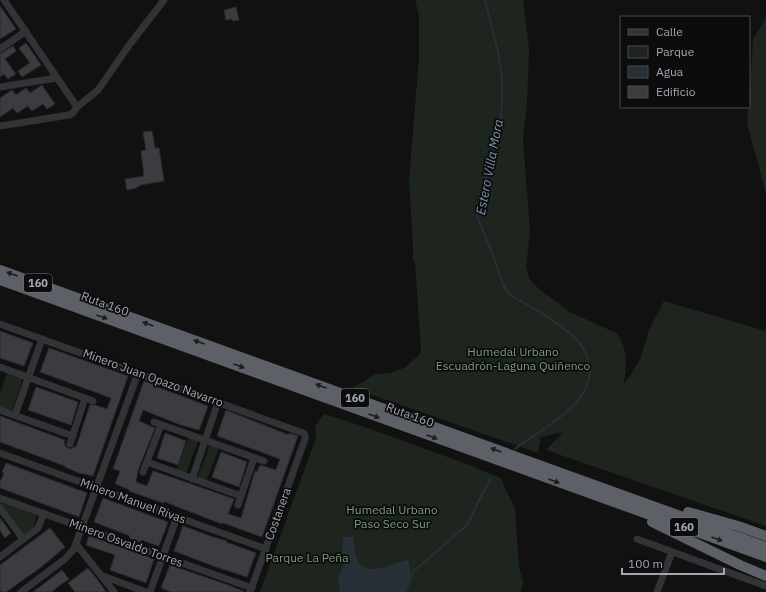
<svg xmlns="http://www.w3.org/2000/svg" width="766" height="592" font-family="'IBM Plex Sans',sans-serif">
<rect width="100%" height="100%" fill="#111112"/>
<g fill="#1d251e">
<path d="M415,0H523L529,49L527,104L523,139L530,231L526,267L530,280L538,288L570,312L616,333C629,348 627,368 623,386L640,360L649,330L664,301L766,331V526L546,450L563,432L541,437L538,453L353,388L375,374L389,373L404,368L417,357L421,351L415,262L413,260V246L409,181L419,57V16Z"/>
<path d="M766,18V193L747,124L748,107H749L753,39Z"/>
<path d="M7,373L23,378L12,411L0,407V394Z"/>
<path d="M324,414C375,429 423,449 473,466L476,468L501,478L510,499L515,507L519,567L523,582L521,592H260L316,438L315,426Z"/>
<path d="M189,437L197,440L198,442L186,473L176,471Z"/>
<path d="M210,445L219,448L206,482L197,478Z"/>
<path d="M0,500L37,513L34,526L24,535L0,504Z"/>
</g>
<path fill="#282f36" d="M343,537H354C354,551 355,571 375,569C386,568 396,562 408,560C411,572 413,582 406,592H340L338,578L344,565L342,553Z"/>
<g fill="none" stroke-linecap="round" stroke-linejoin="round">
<g stroke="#282f36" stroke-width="2">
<path d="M485,0L498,52L502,78V102L501,116L486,179L484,206L477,216C484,233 491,250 497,267C501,277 501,285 510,294C516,300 525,303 533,308C547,315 560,326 573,336C580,342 586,352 588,361C589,365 590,369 590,373C586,409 540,429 515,449"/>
<path d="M410,578L414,571L468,524L478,502L491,478"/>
</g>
</g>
<g fill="#3b3c3f" stroke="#2b2b2e">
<path d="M0,6L16,29L0,39Z"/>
<path d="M236,7L239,20L233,21L232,19L226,20L224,10Z"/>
<path d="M26,43L41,65L22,77L18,71L30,63L19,48Z"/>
<path d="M13,46L16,51L5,59L16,74L8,79L4,74L0,77V54Z"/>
<path d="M42,85L55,104L47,109L43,104L32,111L28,106L17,113L13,108L0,117V98L12,90L16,95L26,88L30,93Z"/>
<path d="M152,131L155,148H159L164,181L140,185V186L137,187V188L127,190L125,179L144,176L141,151L146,150L143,132Z"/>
<path d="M0,331L33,343L24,366L0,358Z"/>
<path d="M49,348L128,376L93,476L79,473L65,467V466L0,442V416L65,440L64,443L66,447L71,449L74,447H76L90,405H95L107,409L111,398L40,372Z"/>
<path d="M144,381L153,384L152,385L208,406L199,430L178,424L143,410L139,421L155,428L138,470L136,482L147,486L153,471L168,476L234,499L228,514L241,518L255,471L257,472L260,465L276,470L280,459L217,436L226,410L289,435V433L298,436L262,537L223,523L222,524L165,502L163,503L129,491L130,490L115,484L120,471L113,469Z"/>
<path d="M36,387L78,402L71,425L28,410Z"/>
<path d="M165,433L186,441L178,465L157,458Z"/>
<path d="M221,452L247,462L239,487L212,477Z"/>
<path d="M6,463L87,493L79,517L0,488V482L4,473L2,472Z"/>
<path d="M103,498L168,522L159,546L141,540L140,542L129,538L130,536L94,522Z"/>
<path d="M0,518L11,533L5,538L0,531Z"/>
<path d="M183,526L213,537L227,541L226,542L256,553L247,577L216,567L174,551Z"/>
<path d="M50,528L65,547L40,568L6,592H1L0,590V565Z"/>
<path d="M89,536L154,559L146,583L110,570L115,555L86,545Z"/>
<path d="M170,565L228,585L245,592H171L161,588Z"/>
<path d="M88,568L97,579L106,592H75L68,583Z"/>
<path d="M62,570L69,579L60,585L52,592H33Z"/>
</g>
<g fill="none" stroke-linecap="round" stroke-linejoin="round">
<g stroke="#323337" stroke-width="7">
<path d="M4,0L77,107"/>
<path d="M0,49L26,31"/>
<path d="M0,87L57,78"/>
<path d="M0,126L69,115L73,113L77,107L98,90L130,44L164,0"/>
<path d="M0,324L303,433L305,435V439L250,592"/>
<path d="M0,367L93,401"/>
<path d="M0,410L73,436"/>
<path d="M15,415L42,339"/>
<path d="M154,422L264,461"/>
<path d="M70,444L85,398"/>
<path d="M0,453L266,549"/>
<path d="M147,462L241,496"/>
<path d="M143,472L161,425"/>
<path d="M192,479L218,402"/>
<path d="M0,498L252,588"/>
<path d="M238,505L254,458"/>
<path d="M0,508L23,539"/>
<path d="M637,539L766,586"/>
<path d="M76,544L114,592"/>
<path d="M0,557L38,528L44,513"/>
<path d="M103,576L146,592"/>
<path d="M21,592L65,559L74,549L138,373"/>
<path d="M150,592L177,517"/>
<path d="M657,592L672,552"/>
</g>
<g stroke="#5e6068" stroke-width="10">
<path d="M0,270L766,547"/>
<path d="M0,280L766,557"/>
<path d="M688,512L738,526L766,536"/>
<path d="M652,522L740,565L766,576"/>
</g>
</g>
<defs><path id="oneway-solid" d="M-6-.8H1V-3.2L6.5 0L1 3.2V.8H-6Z"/></defs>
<g fill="#1c1d1f">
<use href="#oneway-solid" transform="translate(12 274) rotate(-160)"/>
<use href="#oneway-solid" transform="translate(102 317) rotate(20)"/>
<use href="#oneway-solid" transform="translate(148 324) rotate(-160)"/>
<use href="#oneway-solid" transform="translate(199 342) rotate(-160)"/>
<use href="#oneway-solid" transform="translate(239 366) rotate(20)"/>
<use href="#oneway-solid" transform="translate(321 386) rotate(-160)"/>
<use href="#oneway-solid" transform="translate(374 416) rotate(20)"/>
<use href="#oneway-solid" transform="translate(432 437) rotate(20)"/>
<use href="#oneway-solid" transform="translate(496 450) rotate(-160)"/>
<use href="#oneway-solid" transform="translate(554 481) rotate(20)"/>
<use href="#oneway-solid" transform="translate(717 539) rotate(20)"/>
</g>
<g text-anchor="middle" stroke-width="3.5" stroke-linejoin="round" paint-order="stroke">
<g fill="#0c0c0d" stroke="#757881" stroke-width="1">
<rect x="24" y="274" width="28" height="18" rx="3"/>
<rect x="341" y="389" width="28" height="18" rx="3"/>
<rect x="670" y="518" width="28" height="18" rx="3"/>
</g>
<g font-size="11" font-weight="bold" fill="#a2a7b3">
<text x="38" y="287">160</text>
<text x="355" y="402">160</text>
<text x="684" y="531">160</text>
</g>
<g font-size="12" fill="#a2a7b3" stroke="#0c0c0d">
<text transform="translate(105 304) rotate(20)" y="4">Ruta 160</text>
<text transform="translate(153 378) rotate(20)" y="4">Minero Juan Opazo Navarro</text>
<text transform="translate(410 415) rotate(20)" y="4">Ruta 160</text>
<text transform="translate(133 501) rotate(20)" y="4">Minero Manuel Rivas</text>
<text transform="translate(278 514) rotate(-70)" y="4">Costanera</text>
<text transform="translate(126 543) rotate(20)" y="4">Minero Osvaldo Torres</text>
</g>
<g font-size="12" fill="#799e7d" stroke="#0c0c0d">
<text x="513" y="356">Humedal Urbano<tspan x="513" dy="14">Escuadrón-Laguna Quiñenco</tspan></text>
<text x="392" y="514">Humedal Urbano<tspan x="392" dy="14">Paso Seco Sur</tspan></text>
<text x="307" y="562">Parque La Peña</text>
</g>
<g font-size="13" font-style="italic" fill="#7893af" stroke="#0c0c0d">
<text transform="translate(489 167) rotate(-79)" y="5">Estero Villa Mora</text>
</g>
</g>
<rect x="620" y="16" width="130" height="92" fill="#0c0c0d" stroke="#484a4f"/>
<rect x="628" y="29" width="20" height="6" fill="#323337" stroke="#484a4f"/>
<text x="656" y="36" font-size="12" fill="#a2a7b3">Calle</text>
<rect x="628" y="46" width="20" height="12" fill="#1d251e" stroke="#484a4f"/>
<text x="656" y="56" font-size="12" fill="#a2a7b3">Parque</text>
<rect x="628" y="66" width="20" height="12" fill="#282f36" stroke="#484a4f"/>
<text x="656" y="76" font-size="12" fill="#a2a7b3">Agua</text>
<rect x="628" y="86" width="20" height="12" fill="#3b3c3f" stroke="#484a4f"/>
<text x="656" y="96" font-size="12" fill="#a2a7b3">Edificio</text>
<path d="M622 568v6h102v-6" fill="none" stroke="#a2a7b3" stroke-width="2"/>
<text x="628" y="568" font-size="12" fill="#a2a7b3" stroke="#0c0c0d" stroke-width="3" paint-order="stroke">100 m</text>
</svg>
